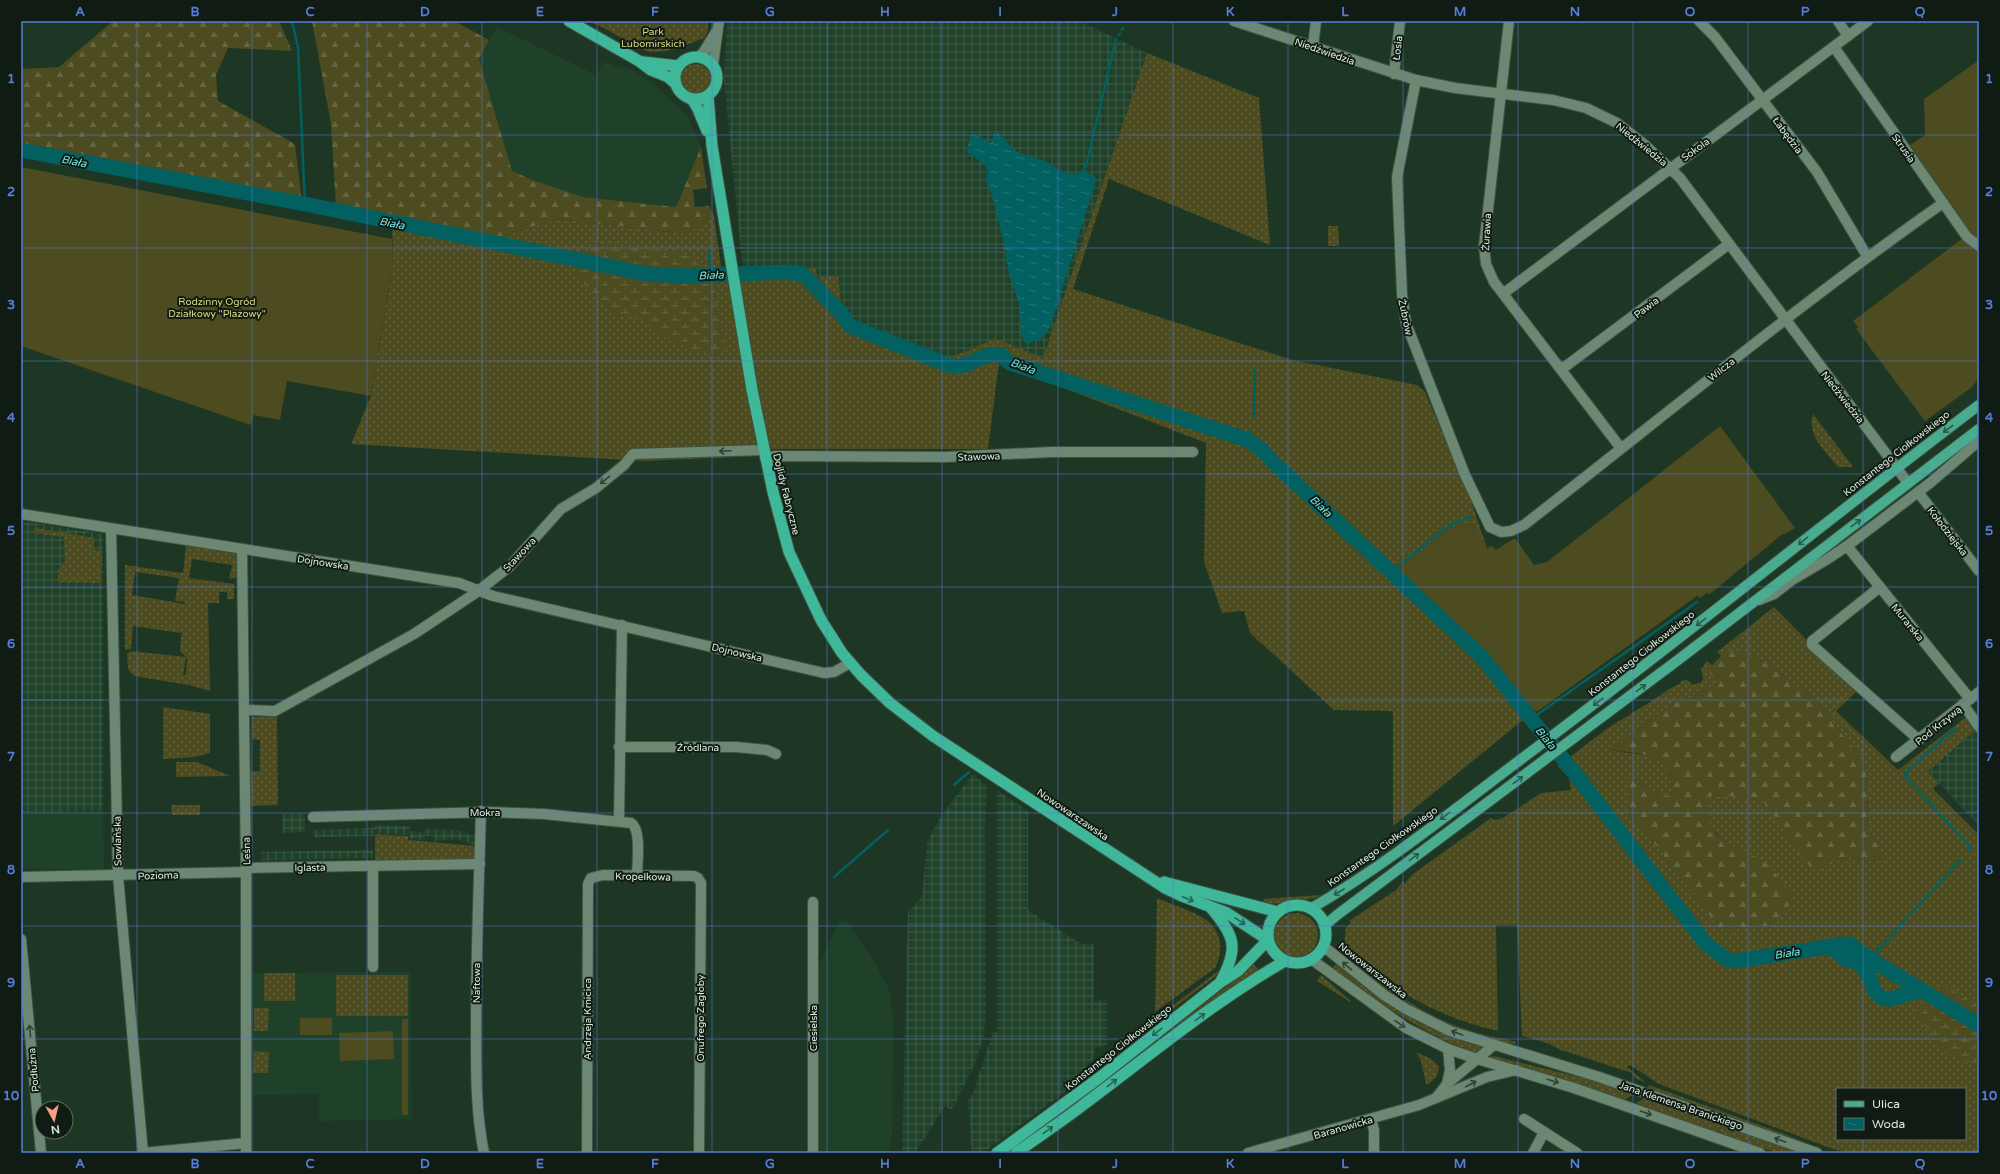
<svg xmlns="http://www.w3.org/2000/svg" width="2000" height="1174" font-family="'Varela Round',sans-serif">
<defs>
<pattern id="industrial-grid" width="8" height="8" patternUnits="userSpaceOnUse"><rect width="8" height="8" fill="#204129"/><path d="M0 4h8M4 0v8" fill="none" stroke="#405d48"/></pattern>
<pattern id="grass-dots" width="8" height="8" patternUnits="userSpaceOnUse"><rect width="8" height="8" fill="#4d4b20"/><path d="M2 2h.1M6 6h.1" fill="none" stroke="#666540" stroke-width="1.8" stroke-linecap="round"/></pattern>
<pattern id="forest-firs" width="22" height="20" patternUnits="userSpaceOnUse"><rect width="22" height="20" fill="#4d4b20"/><path d="M5 1l3.5 6h-7zM16 11l3.5 6h-7z" fill="#666540"/></pattern>
<pattern id="wetland-marsh" width="20" height="14" patternUnits="userSpaceOnUse"><rect width="20" height="14" fill="#4d4b20"/><path d="M1 5h8M5 5V1M11 12h8M15 12V8" fill="none" stroke="#666540"/></pattern>
<pattern id="water-ripples" width="26" height="14" patternUnits="userSpaceOnUse"><rect width="26" height="14" fill="#026061"/><path d="M2 4q2-2 4 0t4 0M15 11q2-2 4 0t4 0" fill="none" stroke="#267777"/></pattern>
</defs>
<rect width="100%" height="100%" fill="#1d3724"/>
<g fill="#204129">
<path d="M497,27L596,75L604,61L615,67L628,68L650,81L687,115L701,147L676,207L583,197L535,181L512,171L479,59Z"/>
<path d="M103,811L104,870L21,868V812Z"/>
<path d="M839,921H846L873,959L890,992L893,1023L892,1138L887,1153H808L806,994Z"/>
<path d="M410,972L412,1119L319,1121V1094L253,1095V973Z"/>
</g>
<g fill="url(#industrial-grid)">
<path d="M727,21H1073L1083,23L1147,53L1043,359L995,338L965,352L936,360L852,325L842,311L838,275L817,278L816,267L743,272L724,79Z"/>
<path d="M21,521L103,534V811L21,812Z"/>
<path d="M1976,730L1979,734V826L1928,771Z"/>
<path d="M973,774L987,786L985,829L986,1009L984,1035L975,1063L952,1110L945,1106L915,1153H902L908,912L922,897L927,843L941,816Z"/>
<path d="M997,790L1028,811V910L1081,944H1094V1002L1107,999V1045L1095,1048L1094,1058L1082,1072V1079L983,1153H972L968,1101L973,1093L993,1032H997Z"/>
<path d="M305,813V832L283,833L282,814Z"/>
<path d="M374,825L410,826V831L425,832V829L457,830L474,836L475,845L457,839L434,841L433,836H425V840L409,839V835L374,833V836L314,837L313,830L374,828Z"/>
<path d="M373,850L372,858L261,860V852Z"/>
</g>
<g fill="url(#grass-dots)" fill-rule="evenodd">
<path d="M586,21H708V31L704,38C685,45 666,55 646,51L598,25Z"/>
<path d="M1147,53L1259,98L1270,245L1109,179L1073,289L1292,360L1417,385L1425,392L1468,492L1487,548L1470,523L1453,527L1396,570L1486,655L1534,711L1393,826V711L1334,710L1250,633L1244,611L1222,613L1204,562L1206,443L999,363L988,449H768L757,456L644,461L351,444L371,396L393,263L392,218L495,238L558,219L687,234L714,216L722,273L816,267L817,278L838,275L842,311L852,325L936,360L965,352L995,338L1043,358Z"/>
<circle cx="696" cy="79" r="15"/>
<path d="M1328,226H1338L1339,246H1328Z"/>
<path d="M1813,414L1851,464L1853,467H1838C1826,452 1806,434 1813,414Z"/>
<path d="M35,528L94,538V550H102L101,583L58,582V570L65,562L64,537L34,533Z"/>
<path d="M186,545L237,554L238,577L229,579L232,565L192,559L189,578L234,584V599H227V592H219V603H208L210,691L189,685L134,676L128,669L127,654L131,651L186,657L183,675H186L187,658L180,651L182,629L181,633L133,626L131,649L125,650V565L183,573ZM135,572L179,578L175,601L185,602V604L132,595Z"/>
<path d="M1774,607L1857,691L1836,711L1898,770L1966,717L1976,730L1928,771L1939,783L1933,789L1979,835V1153H1849L1833,1149L1659,1084L1630,1065L1627,1067L1646,1083L1635,1078L1632,1073L1561,1050L1547,1043L1522,1036L1517,925H1496L1498,1031C1439,1018 1389,989 1344,947L1346,927L1351,923L1349,921L1396,890L1403,881L1405,883L1413,874L1491,818L1495,820L1503,818L1541,793L1571,790L1569,778L1558,766L1608,728L1650,702L1671,688L1681,683V681L1687,680L1693,685L1701,682L1703,679L1701,667L1702,668L1707,661L1712,665L1721,656L1717,652ZM1750,655L1774,668L1811,697L1830,716L1833,724L1857,752L1866,768L1868,828L1885,859L1870,861L1846,857L1819,869L1764,803L1749,798L1713,795L1707,800C1707,805 1706,811 1707,816C1711,840 1750,854 1769,864L1727,931L1720,928L1691,890L1673,872L1661,851L1630,816L1627,809L1632,779L1663,796L1671,795C1673,788 1672,784 1670,777C1663,751 1632,755 1611,750L1675,702L1717,685ZM1837,1089H1965V1139H1837Z"/>
<path d="M163,707L210,714V753L195,757L163,759Z"/>
<path d="M252,717H277L278,805L250,806L249,772L260,771V740L252,739Z"/>
<path d="M176,762H197L230,776L176,777Z"/>
<path d="M171,805H200V815H172Z"/>
<path d="M375,834L408,836V840L475,846L474,860H375Z"/>
<path d="M1320,895L1321,896C1309,900 1274,906 1262,903L1264,899Z"/>
<path d="M1157,898C1173,905 1191,910 1205,919C1222,930 1224,952 1215,968L1155,1012Z"/>
<circle cx="1296" cy="935" r="22"/>
<path d="M1253,964L1259,970L1047,1125L1046,1123L1234,981Z"/>
<path d="M1336,964C1351,976 1366,989 1382,1000C1414,1023 1450,1037 1487,1049L1477,1054C1421,1033 1380,1003 1333,968Z"/>
<path d="M1359,967C1395,994 1430,1019 1474,1032C1488,1036 1502,1038 1516,1042V1044C1508,1044 1498,1040 1490,1038C1439,1026 1398,1000 1358,968Z"/>
<path d="M1222,968L1216,976L1115,1053L1113,1051Z"/>
<rect x="264" y="973" width="31" height="28"/>
<rect x="336" y="975" width="72" height="41"/>
<path d="M1321,975L1351,1001L1350,1002L1317,981Z"/>
<path d="M254,1008H269L268,1031H254Z"/>
<path d="M254,1051L269,1052L268,1073H253Z"/>
<path d="M1416,1052L1431,1059L1439,1066L1437,1076L1429,1084H1426L1421,1061Z"/>
<path d="M1494,1056L1599,1082L1635,1094L1624,1100L1487,1057Z"/>
<path d="M1649,1085L1787,1135L1825,1151L1648,1088Z"/>
<path d="M1645,1098L1803,1153H1777L1635,1104Z"/>
</g>
<g fill="url(#forest-firs)">
<path d="M113,21H279L292,51L228,48L216,75L218,101L295,144L302,203L21,149V69L59,67Z"/>
<path d="M312,21H454L489,40L479,59L512,171L535,181L583,197L676,207L701,147L707,188L693,190L695,207L709,206L714,216L687,234L558,219L495,238L336,208L331,124Z"/>
<path d="M1733,651L1750,655L1774,668L1811,697L1830,716L1833,724L1857,752L1866,767L1868,828L1885,859L1870,861L1846,857L1819,869L1812,868L1801,857L1771,811L1764,803L1749,798L1713,795L1707,800V817L1716,834L1732,845L1769,864L1792,896L1790,904L1775,924L1727,931L1719,928L1691,890L1673,872L1661,851L1630,816L1627,809V785L1632,779L1663,796L1671,795C1673,788 1672,784 1670,777C1663,752 1632,753 1611,750L1675,702L1717,685L1708,669L1727,652Z"/>
</g>
<g fill="url(#wetland-marsh)">
<path d="M592,242L693,255L710,270L726,349L715,358L666,340L643,319L611,314L576,275Z"/>
<path d="M1945,986L1979,1005V1067L1945,1052L1914,1012Z"/>
</g>
<g fill="#4d4b20">
<path d="M1979,60V238L1974,237L1910,145L1925,135L1924,99Z"/>
<path d="M21,167L392,239L393,263L371,396L287,381L280,420L254,415L251,425L21,346Z"/>
<path d="M1963,238L1979,251V378L1972,387L1925,421L1856,329L1858,327L1853,321Z"/>
<path d="M1720,426L1795,528L1780,536L1710,594L1707,593L1700,598L1697,596L1538,711H1534L1487,655L1396,570L1453,527L1470,523L1487,548L1492,546L1496,550L1515,538L1534,565L1547,562Z"/>
<rect x="300" y="1018" width="32" height="17"/>
<rect x="402" y="1019" width="6" height="96"/>
<path d="M393,1031L394,1059L340,1061L339,1033Z"/>
</g>
<path fill="url(#water-ripples)" d="M996,132L1000,134L1010,146L1018,152L1050,163L1060,171L1073,174L1083,171L1095,176L1096,180L1050,328L1042,338L1027,344L1021,335L1020,306L1009,274L1002,236L992,195L986,182L987,172L985,165L967,152L970,135L974,134L988,142H992L994,133Z"/>
<g fill="none" stroke-linecap="round" stroke-linejoin="round">
<g stroke="#026061" stroke-width="2.5">
<path d="M292,21L298,48L305,204"/>
<path d="M1122,30L1123,28"/>
<path d="M1119,35L1120,34"/>
<path d="M1083,171L1086,166L1116,39"/>
<path d="M709,251V259L714,275"/>
<path d="M1978,384L1979,383"/>
<path d="M1254,417L1255,370"/>
<path d="M1247,441L1251,431"/>
<path d="M1390,572L1450,525L1471,517"/>
<path d="M1531,719L1697,602"/>
<path d="M1956,728L1906,772L1905,776L1970,847L1969,851"/>
<path d="M954,785L969,772"/>
<path d="M834,877L888,830"/>
<path d="M1870,959L1960,860"/>
</g>
<g stroke="#026061" stroke-width="15">
<path d="M21,150L305,204L647,274L688,276L786,272L803,274L841,313L850,326L951,366C968,369 986,350 1001,355C1005,357 1006,361 1010,363L1245,439L1260,448L1273,462L1482,657L1580,780L1706,944L1726,959L1736,961L1846,944L1851,945L1870,959L1979,1025"/>
<path d="M1829,946L1845,959L1860,963L1870,978L1875,992L1882,998L1890,999L1922,990"/>
</g>
<defs>
<g id="minor">
<path d="M1234,21L1416,80L1455,88L1553,100L1586,108L1617,123L1645,145L1680,178L1908,483"/>
<path d="M1509,21L1484,246L1486,264L1494,282L1620,447"/>
<path d="M1699,21L1715,37L1817,172L1867,256"/>
<path d="M1838,21L1848,36"/>
<path d="M1313,47L1316,21"/>
<path d="M1834,47L1967,237L1979,246"/>
<path d="M1394,74L1400,21"/>
<path d="M1416,80L1397,177L1402,294L1406,323L1465,475L1490,527L1501,532L1511,531L1524,525C1663,417 1799,304 1943,203"/>
<path d="M1504,293L1868,21"/>
<path d="M1562,369L1729,244"/>
<path d="M765,458L776,456L945,457L1052,452H1193"/>
<path d="M1918,492L1979,571"/>
<path d="M21,514L459,583L493,596L824,673L834,672L850,663"/>
<path d="M111,529L118,876L143,1153"/>
<path d="M1847,546L1970,699"/>
<path d="M242,550L246,872V1153"/>
<path d="M1880,587L1816,638L1812,641V645L1919,740"/>
<path d="M1759,600L1774,594L1792,580L1826,560L1847,546L1930,483L1979,441"/>
<path d="M1963,704L1979,727"/>
<path d="M245,710L275,711L414,634L474,594L509,567L561,509L596,488L624,465L633,454L764,450"/>
<path d="M619,747H736L767,750L776,754"/>
<path d="M1896,757L1979,692"/>
<path d="M481,811C479,881 476,951 476,1020C476,1065 475,1109 484,1153"/>
<path d="M313,817L489,812L544,814L631,823C642,830 637,863 637,876"/>
<path d="M619,821L622,625"/>
<path d="M373,866V967"/>
<path d="M246,868L480,864"/>
<path d="M21,877L246,872"/>
<path d="M813,902V1153"/>
<path d="M21,939L41,1153"/>
<path d="M1447,1084L1450,1070L1448,1049"/>
<path d="M1436,1098L1447,1084L1494,1045"/>
<path d="M1524,1119L1577,1153"/>
<path d="M1371,1120L1374,1130V1153"/>
<path d="M142,1153L246,1143"/>
<path d="M587,1153L588,884L591,878L603,875L694,876L698,878L701,883L699,1153"/>
<path d="M1248,1153L1419,1105L1487,1077L1516,1070"/>
<path d="M1533,1153L1544,1132"/>
</g>
<g id="tertiary">
<path d="M698,57L703,53L716,32"/>
<path d="M713,65L719,21"/>
</g>
<g id="secondary">
<path d="M1323,946L1384,995L1406,1009L1450,1031L1599,1077L1817,1153"/>
<path d="M1311,959L1406,1028L1448,1049L1477,1059L1574,1088L1760,1153"/>
</g>
<g id="primary">
<path d="M1310,909C1390,863 1462,803 1536,748C1685,636 1830,518 1979,405"/>
<path d="M1324,926L1337,915L1678,660L1979,429"/>
</g>
<g id="trunk">
<path d="M569,21L639,61L651,70L668,77L675,83"/>
<circle cx="696" cy="78" r="21"/>
<path d="M643,62L678,66"/>
<path d="M708,96L712,146L752,390L773,492L789,552L821,620L842,653L861,675L890,703L933,736L1165,888L1182,896L1227,913L1268,940"/>
<path d="M692,99L697,107L707,131"/>
<path d="M1164,882L1278,912"/>
<circle cx="1297" cy="934" r="29"/>
<path d="M1211,908C1235,936 1239,948 1221,981"/>
<path d="M997,1153L1099,1078L1221,982L1238,971L1268,940"/>
<path d="M1016,1153C1038,1137 1061,1122 1083,1105C1149,1056 1213,1002 1285,961"/>
</g>
</defs>
<use href="#minor" stroke="#3d5343" stroke-width="12"/>
<use href="#tertiary" stroke="#3d5343" stroke-width="12"/>
<use href="#secondary" stroke="#3d5343" stroke-width="12"/>
<use href="#primary" stroke="#3d5343" stroke-width="12"/>
<use href="#trunk" stroke="#3d5343" stroke-width="13"/>
<use href="#minor" stroke="#6c8872" stroke-width="10"/>
<use href="#tertiary" stroke="#6c8872" stroke-width="10"/>
<use href="#secondary" stroke="#6c8872" stroke-width="10"/>
<use href="#primary" stroke="#4aac8f" stroke-width="10"/>
<use href="#trunk" stroke="#3eb899" stroke-width="11"/>
</g>
<defs><path id="oneway-shaft" d="M-6 0H5M1.5-3L5.5 0L1.5 3" fill="none" stroke-width="1.6" stroke-linecap="round" stroke-linejoin="round"/></defs>
<g stroke="#2a5c4b">
<use href="#oneway-shaft" transform="translate(1948 429) rotate(143)"/>
<use href="#oneway-shaft" transform="translate(1856 523) rotate(-37)"/>
<use href="#oneway-shaft" transform="translate(1803 541) rotate(141)"/>
<use href="#oneway-shaft" transform="translate(1701 622) rotate(142)"/>
<use href="#oneway-shaft" transform="translate(1641 688) rotate(-37)"/>
<use href="#oneway-shaft" transform="translate(1598 702) rotate(143)"/>
<use href="#oneway-shaft" transform="translate(1518 780) rotate(-37)"/>
<use href="#oneway-shaft" transform="translate(1445 816) rotate(144)"/>
<use href="#oneway-shaft" transform="translate(1414 857) rotate(-37)"/>
<use href="#oneway-shaft" transform="translate(1339 892) rotate(150)"/>
</g>
<g stroke="#304134">
<use href="#oneway-shaft" transform="translate(725 451) rotate(177)"/>
<use href="#oneway-shaft" transform="translate(605 480) rotate(141)"/>
<use href="#oneway-shaft" transform="translate(1347 966) rotate(-140)"/>
<use href="#oneway-shaft" transform="translate(1400 1024) rotate(33)"/>
<use href="#oneway-shaft" transform="translate(30 1031) rotate(-95)"/>
<use href="#oneway-shaft" transform="translate(1457 1033) rotate(-160)"/>
<use href="#oneway-shaft" transform="translate(1553 1081) rotate(17)"/>
<use href="#oneway-shaft" transform="translate(1471 1084) rotate(-27)"/>
<use href="#oneway-shaft" transform="translate(1646 1113) rotate(19)"/>
<use href="#oneway-shaft" transform="translate(1780 1140) rotate(-161)"/>
</g>
<g stroke="#25624f">
<use href="#oneway-shaft" transform="translate(1188 899) rotate(22)"/>
<use href="#oneway-shaft" transform="translate(1240 921) rotate(32)"/>
<use href="#oneway-shaft" transform="translate(1200 1017) rotate(-36)"/>
<use href="#oneway-shaft" transform="translate(1157 1032) rotate(142)"/>
<use href="#oneway-shaft" transform="translate(1112 1083) rotate(-38)"/>
<use href="#oneway-shaft" transform="translate(1048 1130) rotate(-36)"/>
</g>
<path fill="none" stroke="#567dda" stroke-width="1" stroke-opacity="0.55" d="M137,21V1153M252,21V1153M367,21V1153M482,21V1153M597,21V1153M712,21V1153M827,21V1153M942,21V1153M1058,21V1153M1173,21V1153M1288,21V1153M1403,21V1153M1518,21V1153M1633,21V1153M1748,21V1153M1863,21V1089M21,135H1979M21,248H1979M21,361H1979M21,474H1979M21,587H1979M21,700H1979M21,813H1979M21,926H1979M21,1039H1979M1863,1139V1153"/>
<g text-anchor="middle" stroke-width="4" stroke-linejoin="round" paint-order="stroke">
<g font-size="10" fill="#dbd885" stroke="#101b13">
<text x="653" y="35">Park<tspan x="653" dy="12">Lubomirskich</tspan></text>
<text x="217" y="305">Rodzinny Ogród<tspan x="217" dy="12">Działkowy "Plażowy"</tspan></text>
</g>
<g font-size="10" fill="#dbebde" stroke="#101b13">
<text transform="translate(1397 48) rotate(-83)" y="4">Łosia</text>
<text transform="translate(1325 51) rotate(19)" y="4">Niedźwiedzia</text>
<text transform="translate(1788 135) rotate(53)" y="4">Łabędzia</text>
<text transform="translate(1642 144) rotate(39)" y="4">Niedźwiedzia</text>
<text transform="translate(1904 148) rotate(55)" y="4">Strusia</text>
<text transform="translate(1695 149) rotate(-36)" y="4">Sokola</text>
<text transform="translate(1486 232) rotate(-87)" y="4">Żurawia</text>
<text transform="translate(1646 307) rotate(-37)" y="4">Pawia</text>
<text transform="translate(1406 317) rotate(78)" y="4">Żubrów</text>
<text transform="translate(1721 369) rotate(-38)" y="4">Wilcza</text>
<text transform="translate(1843 397) rotate(52)" y="4">Niedźwiedzia</text>
<text transform="translate(1896 453) rotate(-38)" y="4">Konstantego Ciołkowskiego</text>
<text transform="translate(979 456) rotate(-2)" y="4">Stawowa</text>
<text transform="translate(787 494) rotate(76)" y="4">Dojlidy Fabryczne</text>
<text transform="translate(1948 531) rotate(52)" y="4">Kołodziejska</text>
<text transform="translate(519 554) rotate(-47)" y="4">Stawowa</text>
<text transform="translate(323 562) rotate(9)" y="4">Dojnowska</text>
<text transform="translate(1908 622) rotate(51)" y="4">Murarska</text>
<text transform="translate(737 652) rotate(13)" y="4">Dojnowska</text>
<text transform="translate(1641 653) rotate(-38)" y="4">Konstantego Ciołkowskiego</text>
<text transform="translate(1938 725) rotate(-39)" y="4">Pod Krzywą</text>
<text x="698" y="751">Źródlana</text>
<text x="485" y="816">Mokra</text>
<text transform="translate(1073 814) rotate(34)" y="4">Nowowarszawska</text>
<text transform="translate(117 841) rotate(-91)" y="4">Sowlańska</text>
<text transform="translate(1382 846) rotate(-35)" y="4">Konstantego Ciołkowskiego</text>
<text transform="translate(246 851) rotate(-91)" y="4">Leśna</text>
<text transform="translate(310 867) rotate(-1)" y="4">Iglasta</text>
<text transform="translate(158 875) rotate(-2)" y="4">Pozioma</text>
<text transform="translate(643 876) rotate(1)" y="4">Kropelkowa</text>
<text transform="translate(1373 970) rotate(38)" y="4">Nowowarszawska</text>
<text transform="translate(476 983) rotate(-90)" y="4">Naftowa</text>
<text transform="translate(700 1018) rotate(-90)" y="4">Onufrego Zagłoby</text>
<text transform="translate(587 1019) rotate(-90)" y="4">Andrzeja Kmicica</text>
<text transform="translate(813 1028) rotate(-90)" y="4">Ciesielska</text>
<text transform="translate(1118 1047) rotate(-38)" y="4">Konstantego Ciołkowskiego</text>
<text transform="translate(33 1070) rotate(-95)" y="4">Podłużna</text>
<text transform="translate(1681 1105) rotate(19)" y="4">Jana Klemensa Branickiego</text>
<text transform="translate(1343 1127) rotate(-16)" y="4">Baranowicka</text>
</g>
<g font-size="11" font-style="italic" fill="#71e4e5" stroke="#101b13">
<text transform="translate(74 161) rotate(11)" y="4">Biała</text>
<text transform="translate(392 223) rotate(11)" y="4">Biała</text>
<text transform="translate(711 275) rotate(-2)" y="4">Biała</text>
<text transform="translate(1023 366) rotate(21)" y="4">Biała</text>
<text transform="translate(1321 506) rotate(43)" y="4">Biała</text>
<text transform="translate(1546 738) rotate(51)" y="4">Biała</text>
<text transform="translate(1787 953) rotate(-9)" y="4">Biała</text>
</g>
</g>
<rect width="2000" height="1174" fill="none" stroke="#101b13" stroke-width="44"/>
<rect x="1836" y="1088" width="130" height="52" fill="#101b13" stroke="#616e64"/>
<rect x="1844" y="1101" width="20" height="6" fill="#4aac8f" stroke="#616e64"/>
<text x="1872" y="1108" font-size="12" fill="#dbebde">Ulica</text>
<rect x="1844" y="1118" width="20" height="12" fill="url(#water-ripples)" stroke="#616e64"/>
<text x="1872" y="1128" font-size="12" fill="#dbebde">Woda</text>
<g transform="translate(54 1120) rotate(172)"><circle r="19" fill="#101b13" stroke="#616e64"/>
<path d="M0-3L7 15L0 10L-7 15Z" fill="#f39f84"/>
<text y="-6" font-size="11" font-weight="bold" text-anchor="middle" fill="#dbebde">N</text>
</g>
<rect x="22" y="22" width="1956" height="1130" fill="none" stroke="#567dda" stroke-width="1.5"/>
<g font-size="13" text-anchor="middle" font-weight="bold" fill="#567dda">
<text x="80" y="16">A</text>
<text x="195" y="16">B</text>
<text x="310" y="16">C</text>
<text x="425" y="16">D</text>
<text x="540" y="16">E</text>
<text x="655" y="16">F</text>
<text x="770" y="16">G</text>
<text x="885" y="16">H</text>
<text x="1000" y="16">I</text>
<text x="1115" y="16">J</text>
<text x="1230" y="16">K</text>
<text x="1345" y="16">L</text>
<text x="1460" y="16">M</text>
<text x="1575" y="16">N</text>
<text x="1690" y="16">O</text>
<text x="1805" y="16">P</text>
<text x="1920" y="16">Q</text>
<text x="11" y="83">1</text>
<text x="1989" y="83">1</text>
<text x="11" y="196">2</text>
<text x="1989" y="196">2</text>
<text x="11" y="309">3</text>
<text x="1989" y="309">3</text>
<text x="11" y="422">4</text>
<text x="1989" y="422">4</text>
<text x="11" y="535">5</text>
<text x="1989" y="535">5</text>
<text x="11" y="648">6</text>
<text x="1989" y="648">6</text>
<text x="11" y="761">7</text>
<text x="1989" y="761">7</text>
<text x="11" y="874">8</text>
<text x="1989" y="874">8</text>
<text x="11" y="987">9</text>
<text x="1989" y="987">9</text>
<text x="11" y="1100">10</text>
<text x="1989" y="1100">10</text>
<text x="80" y="1168">A</text>
<text x="195" y="1168">B</text>
<text x="310" y="1168">C</text>
<text x="425" y="1168">D</text>
<text x="540" y="1168">E</text>
<text x="655" y="1168">F</text>
<text x="770" y="1168">G</text>
<text x="885" y="1168">H</text>
<text x="1000" y="1168">I</text>
<text x="1115" y="1168">J</text>
<text x="1230" y="1168">K</text>
<text x="1345" y="1168">L</text>
<text x="1460" y="1168">M</text>
<text x="1575" y="1168">N</text>
<text x="1690" y="1168">O</text>
<text x="1805" y="1168">P</text>
<text x="1920" y="1168">Q</text>
</g>
</svg>
